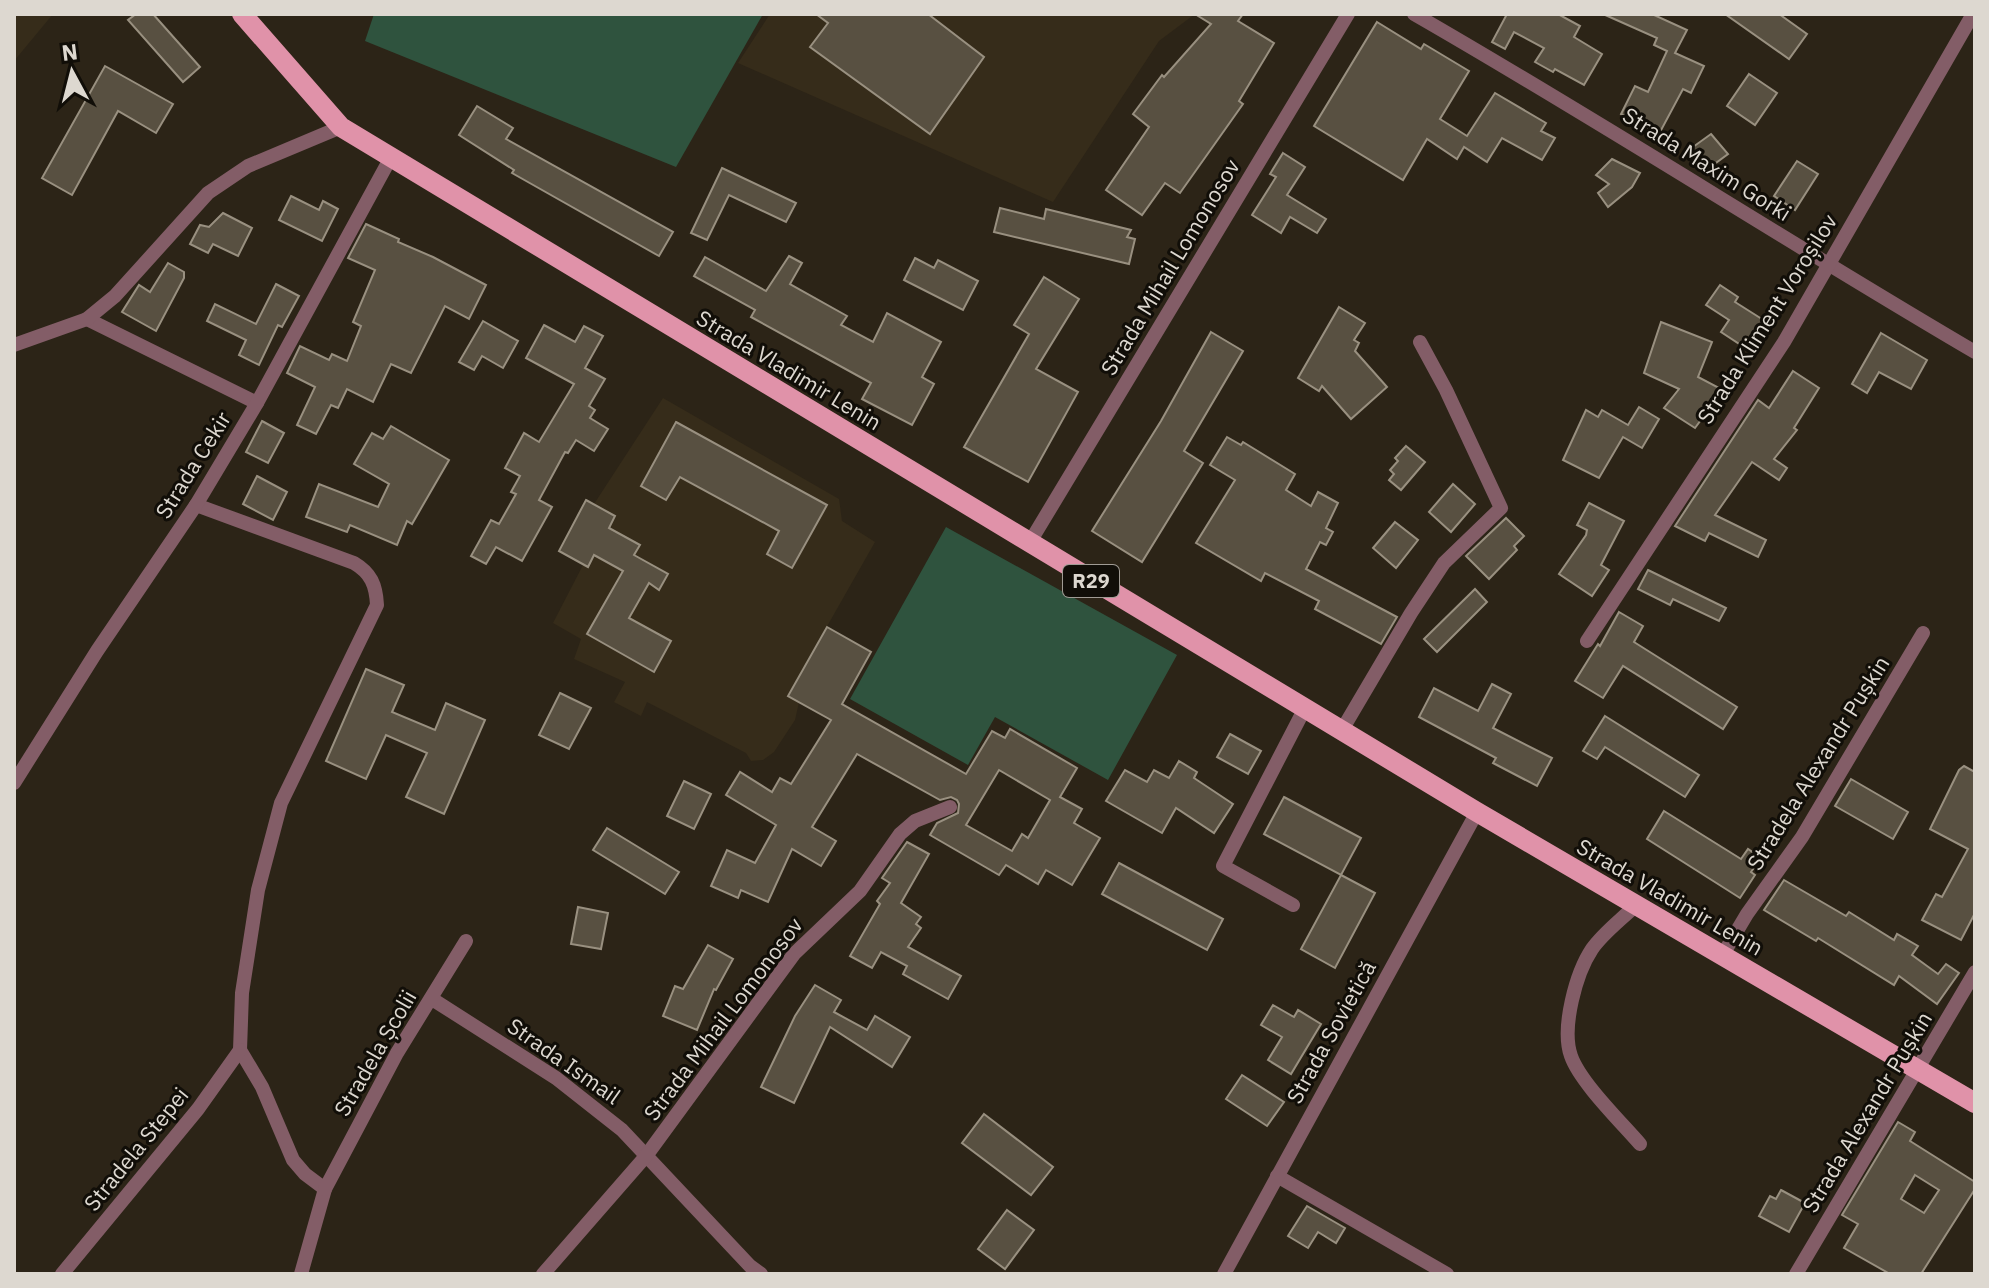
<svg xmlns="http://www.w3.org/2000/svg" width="1989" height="1288" font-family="'IBM Plex Sans',sans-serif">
<rect width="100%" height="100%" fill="#2c2417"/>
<g fill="#362c1a">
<path d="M14,14H53L14,61Z"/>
<path d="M770,14H1195L1159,41L1053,202L738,63Z"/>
<path d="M663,398L839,499L842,521L875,542L788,695L799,702L795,720L774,752L763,760L751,761L746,753L647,702L641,716L614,702L625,682L574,659L581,639L553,623L583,565L559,551L586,500L594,504Z"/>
</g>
<g fill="#2f533e">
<path d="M374,14H763L676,167L365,41Z"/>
<path d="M946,527L1177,655L1108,780L995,717L968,765L850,699Z"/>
</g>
<g fill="#585041" stroke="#999080" stroke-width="2" fill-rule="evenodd">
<path d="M136,14H153L200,67L183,82L128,20Z"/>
<path d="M816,14H928L984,57L930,134L810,47L828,23Z"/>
<path d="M1195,14H1243L1238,21L1274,43L1239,101L1243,104L1180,193L1165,183L1142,215L1106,190L1149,127L1133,114L1162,75L1164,77L1211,24Z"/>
<path d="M1507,14H1558L1580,26L1574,37L1602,54L1584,85L1555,69L1553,72L1535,62L1544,48L1514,32L1505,49L1492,42Z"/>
<path d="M1603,14H1652L1687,30L1675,53L1704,66L1691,93L1683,89L1659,134L1621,114L1635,86L1648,92L1667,51L1654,45L1657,38Z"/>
<path d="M1725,14H1779L1807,34L1789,59Z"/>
<path d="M1377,22L1421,49L1424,44L1469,71L1440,119L1467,136L1495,93L1546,123L1541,131L1555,138L1542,160L1502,138L1487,162L1464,147L1457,159L1427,139L1403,180L1314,126Z"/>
<path d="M105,66L173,104L156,133L118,111L72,195L42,178Z"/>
<path d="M1749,74L1777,93L1755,125L1727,106Z"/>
<path d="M477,106L513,128L506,139L673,232L659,256L512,173L514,170L459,135Z"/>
<path d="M1711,134L1728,154L1705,171L1686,152Z"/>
<path d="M1283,153L1305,167L1287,195L1326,219L1317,233L1290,217L1281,233L1252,215L1276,177L1270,174Z"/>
<path d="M1612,159L1640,173L1632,187L1608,207L1598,193L1609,184L1596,175Z"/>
<path d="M1797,161L1818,174L1795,210L1774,196Z"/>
<path d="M722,168L796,203L786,222L729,195L707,240L691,233Z"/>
<path d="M291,196L319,210L323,201L338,209L322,241L279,220Z"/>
<path d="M1000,208L1044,219L1046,209L1131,230L1127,237L1135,239L1129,264L994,232Z"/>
<path d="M223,213L252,228L238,256L213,244L208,253L190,244L200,225L209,227Z"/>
<path d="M366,224L399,239L398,242L433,257L486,285L469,319L445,306L411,373L391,364L373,402L347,389L338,408L331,405L316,434L297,425L315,387L287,373L300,346L329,360L332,354L347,361L361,326L353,322L375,270L348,258Z"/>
<path d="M789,256L802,263L790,284L847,316L841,325L873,342L887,313L941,342L922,377L934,384L912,425L862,399L871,383L751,317L755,310L694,276L705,257L766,291Z"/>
<path d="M915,258L934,268L938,260L978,281L963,310L904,280Z"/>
<path d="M168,263L184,272V278L156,331L122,312L139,285L150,292Z"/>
<path d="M1044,277L1079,299L1036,369L1078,392L1028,482L964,447L1029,334L1014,325Z"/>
<path d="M276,284L299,296L282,327L278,325L259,365L239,355L246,340L207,321L215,304L256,324Z"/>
<path d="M1720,285L1738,297L1735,302L1765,321L1747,349L1721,332L1729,320L1706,305Z"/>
<path d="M1339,307L1365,323L1354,340L1359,343L1355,351L1387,387L1351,419L1322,386L1319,391L1298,378Z"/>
<path d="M483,321L518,341L503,368L482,356L474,370L459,362Z"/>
<path d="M1661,322L1712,342L1698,377L1723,390L1695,428L1664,408L1679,389L1644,373Z"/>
<path d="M544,325L575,342L584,326L603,336L585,368L605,379L589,406L595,410L590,418L608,429L594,451L576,440L568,453L565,452L539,500L552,507L522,561L496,547L486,564L471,556L491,520L499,524L516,494L511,492L520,476L505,468L524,433L539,442L574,384L526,358Z"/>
<path d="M1211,332L1243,351L1184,451L1203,463L1142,562L1092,531L1161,421Z"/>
<path d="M1881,333L1927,360L1911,389L1879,372L1867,393L1852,384Z"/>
<path d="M1793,371L1819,388L1794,428L1797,430L1774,459L1787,468L1779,480L1752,462L1715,515L1766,540L1758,557L1709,533L1705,541L1675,526L1758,400L1769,408Z"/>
<path d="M1639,407L1659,419L1642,448L1623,437L1599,478L1563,460L1586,410L1598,417L1602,410L1628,425Z"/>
<path d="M262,421L284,433L268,463L246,452Z"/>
<path d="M676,422L827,505L792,568L767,554L779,531L680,477L666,500L641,486Z"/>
<path d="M391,426L449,460L412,524L407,521L397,545L350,525L347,532L306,517L319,484L378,507L389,484L354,464L372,433L383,439Z"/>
<path d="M1227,437L1241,445L1243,442L1295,474L1286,490L1311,506L1318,492L1338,503L1326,528L1333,532L1326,545L1320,542L1306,569L1397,617L1381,644L1315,609L1319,601L1265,573L1261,581L1196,543L1235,480L1210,465Z"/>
<path d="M1406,446L1425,462L1401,490L1389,480L1394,474L1390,470L1398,461L1395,458Z"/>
<path d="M257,476L287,492L273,520L243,504Z"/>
<path d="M1453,484L1475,504L1451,532L1429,512Z"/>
<path d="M586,500L615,516L609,528L640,545L634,555L668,574L659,590L649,583L629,618L671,641L654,672L587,634L623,571L594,555L588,567L559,551Z"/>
<path d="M1589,503L1624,521L1601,565L1609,570L1592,596L1559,574L1586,535L1587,530L1577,525Z"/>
<path d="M1506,518L1524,536L1514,546L1517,550L1489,579L1466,556Z"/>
<path d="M1395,522L1418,540L1396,568L1373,548Z"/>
<path d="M1648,570L1726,608L1719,621L1673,599L1670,605L1638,589Z"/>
<path d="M1475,589L1487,602L1437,652L1424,639Z"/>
<path d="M1619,612L1643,626L1634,642L1737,707L1723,729L1623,666L1603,698L1575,681L1598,644L1600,646Z"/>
<path d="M827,627L871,652L842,704L966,774L992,731L1005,738L1010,729L1077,768L1060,797L1082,809L1074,823L1100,838L1072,885L1046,870L1038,884L1006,865L999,875L930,835L937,823L958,813L959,804L957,800L951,797L940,800L857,754L812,827L836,841L821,866L792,849L768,902L741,890L738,898L711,886L727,850L755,863L776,825L726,795L740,772L772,792L780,778L791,784L831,720L788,696ZM999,770L1050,800L1028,838L1022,834L1012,851L966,825Z"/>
<path d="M366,669L404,685L392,712L435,730L446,703L485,720L444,814L406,797L427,753L386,735L366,779L326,761Z"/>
<path d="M1492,684L1511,694L1493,728L1552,758L1537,786L1493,763L1496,758L1419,717L1434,688L1478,711Z"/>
<path d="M560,693L591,708L569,749L539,735Z"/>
<path d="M1605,716L1699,775L1685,797L1605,747L1597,759L1583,751Z"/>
<path d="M1230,734L1261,751L1248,774L1217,757Z"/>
<path d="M1179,761L1197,772L1194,778L1233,804L1214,833L1176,808L1162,833L1106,801L1125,770L1147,782L1154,770L1169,778Z"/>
<path d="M1964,766L1975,772V913L1961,940L1922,920L1936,894L1942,897L1968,849L1930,829L1959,770Z"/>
<path d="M1851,779L1908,812L1893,839L1835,806Z"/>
<path d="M684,781L711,794L694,829L667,816Z"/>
<path d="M1284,797L1361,838L1341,875L1264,834Z"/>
<path d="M1664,811L1741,859L1748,849L1761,858L1751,872L1755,875L1740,898L1647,839Z"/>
<path d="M607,828L679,872L665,894L593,850Z"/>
<path d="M907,842L929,854L901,903L921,917L916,924L921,928L908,947L961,976L948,999L903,974L907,966L881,952L872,968L850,956L880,904L877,901L890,883L882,878Z"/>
<path d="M1119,863L1223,919L1207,950L1102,894Z"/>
<path d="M1341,875L1375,893L1335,968L1301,949Z"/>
<path d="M1784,880L1846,916L1849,912L1894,940L1897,934L1918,946L1912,955L1938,974L1946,964L1959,973L1937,1004L1899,976L1894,985L1818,938L1816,941L1764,910Z"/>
<path d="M578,907L608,913L601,949L571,944Z"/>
<path d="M708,945L733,959L716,990L714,989L697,1030L663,1016L675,986L683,989Z"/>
<path d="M815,985L841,1000L834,1012L867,1030L875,1016L910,1037L892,1067L830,1027L794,1103L761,1087L795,1016Z"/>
<path d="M1273,1005L1294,1017L1298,1010L1321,1024L1291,1074L1268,1060L1282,1037L1261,1025Z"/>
<path d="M1242,1075L1284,1102L1267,1126L1226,1099Z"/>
<path d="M984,1114L1053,1167L1031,1195L962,1143Z"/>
<path d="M1898,1122L1915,1132L1910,1141L1975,1182V1189L1921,1274H1890L1844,1248L1858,1224L1842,1215ZM1915,1175L1939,1190L1924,1213L1901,1199Z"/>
<path d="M1781,1190L1805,1203L1789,1232L1759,1216L1770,1196L1776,1199Z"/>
<path d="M1307,1206L1345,1228L1336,1243L1318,1232L1308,1248L1288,1236Z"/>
<path d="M1007,1210L1034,1230L1005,1269L978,1249Z"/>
</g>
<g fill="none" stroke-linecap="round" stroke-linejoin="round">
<g stroke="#835d67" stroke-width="14">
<path d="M1414,14C1604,123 1787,242 1975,352"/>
<path d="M87,319L257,403"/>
<path d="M14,345L87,319L115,296L208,193L248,166L341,127"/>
<path d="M196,505L354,563C371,573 376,585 377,605L281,803L258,890L242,993L240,1050L262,1087L293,1160L305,1174L325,1189L301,1274"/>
<path d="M1030,542L1348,14"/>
<path d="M1587,641L1784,342L1973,14"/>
<path d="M1342,730L1411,613L1444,563L1501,508L1446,390L1420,342"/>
<path d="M14,783L97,651L196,505L257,403L390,159"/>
<path d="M1293,905L1223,866L1305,708"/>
<path d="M1636,905C1622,919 1603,933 1592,949C1576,973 1561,1028 1571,1056C1580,1082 1621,1122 1640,1144"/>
<path d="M1722,956L1747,914L1802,837L1923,633"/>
<path d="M432,999L556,1078L622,1130L750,1266L761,1274"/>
<path d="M1277,1176L1447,1274"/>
<path d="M325,1189L397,1053L466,941"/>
<path d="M62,1274L198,1109L240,1050"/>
<path d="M543,1274L646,1156L794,954L860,891L900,834L915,821L950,807"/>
<path d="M1224,1274L1477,812"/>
<path d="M1796,1274L1975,972"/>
</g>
<path stroke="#e092a9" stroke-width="20" d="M242,14L341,127L1477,812L1975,1103"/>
</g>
<g text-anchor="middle" stroke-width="6" stroke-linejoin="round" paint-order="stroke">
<rect fill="#110e08" stroke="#a09b94" stroke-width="2" x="1063" y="565" width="56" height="32" rx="6"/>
<g font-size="20" font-weight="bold" fill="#ddd8d0">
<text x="1091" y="588">R29</text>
</g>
<g font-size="22" fill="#ddd8d0" stroke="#110e08">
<text transform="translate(1707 164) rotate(32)" y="8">Strada Maxim Gorki</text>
<text transform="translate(1170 267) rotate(-59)" y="8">Strada Mihail Lomonosov</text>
<text transform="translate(1767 319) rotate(-58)" y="8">Strada Kliment Voroșilov</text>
<text transform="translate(789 370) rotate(31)" y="8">Strada Vladimir Lenin</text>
<text transform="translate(193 465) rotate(-58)" y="8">Strada Cekir</text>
<text transform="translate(1818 763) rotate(-58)" y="8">Stradela Alexandr Pușkin</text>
<text transform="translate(1670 897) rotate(30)" y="8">Strada Vladimir Lenin</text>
<text transform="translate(723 1019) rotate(-53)" y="8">Strada Mihail Lomonosov</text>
<text transform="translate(1331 1032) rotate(-61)" y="8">Strada Sovietică</text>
<text transform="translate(375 1053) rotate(-60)" y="8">Stradela Școlii</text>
<text transform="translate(564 1061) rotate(35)" y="8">Strada Ismail</text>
<text transform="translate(1867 1112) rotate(-59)" y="8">Strada Alexandr Pușkin</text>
<text transform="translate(136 1149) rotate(-51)" y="8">Stradela Stepei</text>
</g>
</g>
<rect width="1989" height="1288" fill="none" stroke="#ddd8d0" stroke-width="32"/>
<g transform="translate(72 72) rotate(353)" stroke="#110e08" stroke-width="6" paint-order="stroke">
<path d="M0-6L14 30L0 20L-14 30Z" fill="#ddd8d0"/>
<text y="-12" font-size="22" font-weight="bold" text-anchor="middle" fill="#ddd8d0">N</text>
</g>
</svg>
